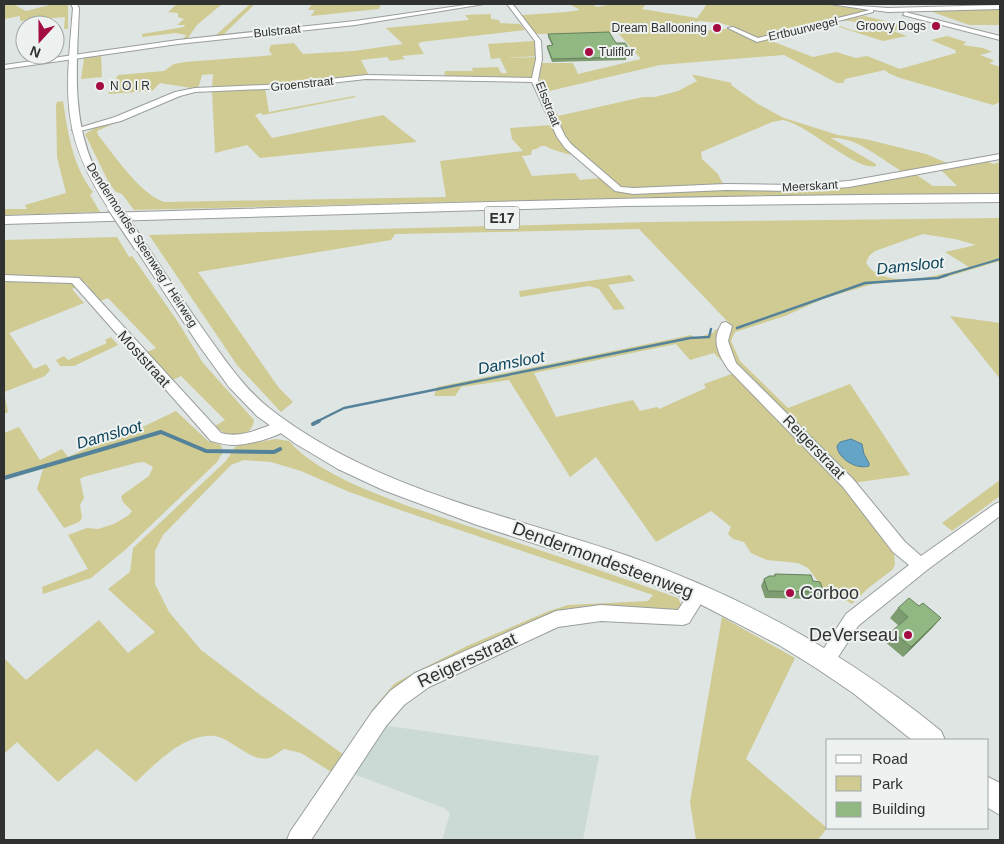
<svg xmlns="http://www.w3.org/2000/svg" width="1004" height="844" font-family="Arial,sans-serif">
<rect width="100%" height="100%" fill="#dfe5e3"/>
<path fill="#ccdad5" d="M382,725L599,756L583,840H442L450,813L444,808L351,773Z"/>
<g fill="#cfcb92" fill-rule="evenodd">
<path d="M4,4H13L26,11L53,4H68V29H64L65,17L20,21V16L4,19Z"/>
<path d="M177,4H222L197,25L187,39L215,36L250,4H255L223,35L296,28L182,41L186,35L176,33L142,37V34L184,27L185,25H177L184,19L178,17V13L168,12Z"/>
<path d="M312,4H394H381L379,9L311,16L315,10H308Z"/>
<path d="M569,4H592L597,7L613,4H646L642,9L697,18L707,4H825L872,10L766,39L813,57L836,52L856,58L867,56L900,69L956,53L955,50L931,40L947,36L966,42L963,45L983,48L992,52L980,55L993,60L994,61L989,63L1000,67V102L993,105L900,78L888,73L885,70L845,79L843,83H837L784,55L660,65L545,92L558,116L643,97H655L678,91L697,81L692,75H695L732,83L731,85L758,104L784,118L838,135L865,139L926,154L947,163L1000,153V155L905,173C883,161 857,136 831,138L876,164V166C857,172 807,124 783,120C780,120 775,122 772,122L701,152L702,159L718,174L724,186L632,190L620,187L568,141L537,80H541L539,78L541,63H573L578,74L641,59L618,33L537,34L532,32L522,15L567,12L580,10ZM700,21L720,23L736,28L692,32L685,28L693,27L688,23Z"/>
<path d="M1000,7V25H969L927,10Z"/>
<path d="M491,14V19L499,20L500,23L520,24L525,30L421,42L418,44L424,54L402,56L405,59L390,61L387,57L361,60L369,76L306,83L212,88L213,74L202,75L198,89L160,83L152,91L108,94L118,75L164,71L174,64L185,62L264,56L272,55L269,50L271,45L294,43L303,54L354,51L403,44L386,28L469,20L465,15Z"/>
<path d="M864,16L907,26L893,31L907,36L883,41L829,24H834L854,31L869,27L851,21H841Z"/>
<path d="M535,41L537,56L506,58L536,57L533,77L531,78L444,77L445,71H473L472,68L498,67L501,73H507L500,58L491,59L488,44Z"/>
<path d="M101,56L102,77L81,79L84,58Z"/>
<path d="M535,81L573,155C570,155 549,149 546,146H540L539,148L532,150L531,155L522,156L532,176L575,173L580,180L601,178L615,188L798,189L915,174L933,186H957L940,169L986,161L993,164L1000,162V193L670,197L134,210L122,194L116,192L109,183L85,134L95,128L116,121L176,96L192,91L265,88L269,112L354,96L356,97L263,115L261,113L255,115L272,138L383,115L417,142L260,158L247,145L215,153L212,91L192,92L176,96L97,131L98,135C115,156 139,193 164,202L446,197L440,161L523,151L512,139L510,128L551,125L532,82Z"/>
<path d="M63,101C68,133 72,165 93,192L90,195L100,212L4,215V209H27L25,205L66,193L57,157L56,105L57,102Z"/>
<path d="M1000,218V261L943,278L873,284L825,298L785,316L735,332L731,341L740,361L788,408L850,384L910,475L852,483L774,413L844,488L894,551L895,565L892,570L867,589L852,604L839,596L830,597L808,568L798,563L767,560L751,553L744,542L733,539L728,534L731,527L711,511L656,542L596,457L570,477L509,380L461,387L455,396H434L437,387L691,335L695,338L713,333L715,330L729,323L639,229L395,234L391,240L198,272L279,388L293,402L281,412L237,365L149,235L649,222ZM923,234L955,239L976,245L945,252L969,267C941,275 884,292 866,263L869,256L875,251ZM676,344L690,360L714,353L734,373L704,384L706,388L659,409L657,407L640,411L633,400L556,417L534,373Z"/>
<path d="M117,237L129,257L132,256L178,322L203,363L254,420C252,440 226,438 215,426L225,420L181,376L171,381L147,352L156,348L108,298L98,302L86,283L72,289L84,303L9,333L34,369L46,364L50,370L45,376L4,392L8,412L4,414V240Z"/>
<path d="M630,275L635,281L608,285L625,309L614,310L599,289L589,286L520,297L519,291Z"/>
<path d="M950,316L1000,323V379Z"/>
<path d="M111,337L118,345L74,366H60L56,360L64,356L68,360L107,343L105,340Z"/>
<path d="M176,411L208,441L221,445L223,452L217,462L125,550L91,578L43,594L42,587L88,569L68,535L87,528L98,529L114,524L129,515L132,511L123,502L121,496L149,476L153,467L144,462L136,463L83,477L80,479L84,498L80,505L82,518L79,522L64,528L37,489L44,466L4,478V433L19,427L40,460L62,449L68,457L108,438L111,442Z"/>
<path d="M276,439L289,441C324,483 430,513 483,531C548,553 613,574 678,598L681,604V609L675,611L585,606L554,615L447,662L333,773L301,753L284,749C280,751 276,755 271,757C253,765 233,739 215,736C185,732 155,764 136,782L97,749L58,782L17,742L4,754V658L26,680L99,620L128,653L155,632L108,589L130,572L133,548L226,461L235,447L240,445ZM244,460L271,462L301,471L347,491L397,509L653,595L648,601L568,605L549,611L467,646L408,676L394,684L373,709L344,755L255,691L201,650L169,612L155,584V551L163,535L231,465Z"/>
<path d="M1000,480V496L952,531L942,523Z"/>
<path d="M722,617L795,658L746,759L827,828L818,840H696L690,802Z"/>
</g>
<path fill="#64a4c7" stroke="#54829a" d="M851,439L862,444L864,454L869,463V466C857,470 838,459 837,446L840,442Z"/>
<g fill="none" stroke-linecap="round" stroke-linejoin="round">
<path stroke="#54829a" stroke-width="2" d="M943,276L1000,259"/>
<g stroke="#54829a" stroke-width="2.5">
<path d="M737,328L865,283L938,278L947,275"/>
<path d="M316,422L344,408L690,338L709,337L711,329"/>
</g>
<g stroke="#54829a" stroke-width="4">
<path d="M313,424L319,421"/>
<path d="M4,478L161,432L206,451L274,452L280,449"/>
</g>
<defs>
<g id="minor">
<path d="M472,4H484L355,25L178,44L4,69V65L178,40L355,21Z"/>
<path d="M507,4H512L515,7L541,41L542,59L538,80L565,136L571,144L621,187L633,188L726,184L797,185L849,181L1000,154V159L849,187L797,191L726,190L633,194L615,191L565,148L557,137L532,82L366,79L285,88L195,92L180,96L121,121L76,132L72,130L115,117L175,92L195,88L285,84L366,75L532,78L536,59L535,41Z"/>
<path d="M830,4L888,8L1000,5V9L888,12L873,10V12L757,42L728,28L733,27L758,38L870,10Z"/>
<path d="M905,12L1000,36V40L903,15Z"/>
<path d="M4,275L79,278L221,433C244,439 261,427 282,421L287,423L289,426C283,437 247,445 234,445C226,445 219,443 211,441L72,283L4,281Z"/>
<path d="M726,322L732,326L728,341L736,363L853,479L905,542L921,556L995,504L1000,502V516L927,570L858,626L833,665L826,668L819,665L817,659L846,614L909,565L893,552L843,487L728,369C718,354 711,340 722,323Z"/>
<path d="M698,586L704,589L707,594L689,623L683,625L601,621L558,627L429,687L404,705L386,726L311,840H287L290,832L372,712L390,691L415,673L556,611L601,605L678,610L692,589Z"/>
</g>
<g id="major">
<path d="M71,4H77L79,8C77,63 71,116 94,167C101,181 111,193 119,206L113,210L109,209C59,134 66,93 73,8Z"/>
<path d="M140,242L145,243C166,275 187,307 210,339C227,363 245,389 269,408C372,489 506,514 628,556C743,596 847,654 941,731L945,740H912L853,693L816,668L779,645L700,604L620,571L477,525L383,490L338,469L296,444L257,416L229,387L198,344L134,246Z"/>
<path d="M988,777L1000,783V815L988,808Z"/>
</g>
<path id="highway" d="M1000,194V202L626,206L4,224V216C336,206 668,195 1000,194Z"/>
</defs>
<use href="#minor" stroke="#999e9c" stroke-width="2"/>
<use href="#major" stroke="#999e9c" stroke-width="2"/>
<use href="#highway" stroke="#999e9c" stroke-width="2"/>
<use href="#minor" fill="#fff" fill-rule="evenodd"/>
<use href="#major" fill="#fff" fill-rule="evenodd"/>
<use href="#highway" fill="#fff" fill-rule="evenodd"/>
<defs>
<path id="major-bridge" d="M113,206L140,246"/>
</defs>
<use href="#major-bridge" stroke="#999e9c" stroke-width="14" stroke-linecap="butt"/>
<use href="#major-bridge" stroke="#fff" stroke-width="12"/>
</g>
<g fill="#7d9d71">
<path d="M548,34L616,43L632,54V57H626V60L552,62L547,48V46L552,45L548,37Z"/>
<path d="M775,574L813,581L824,592L820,599L765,598L761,586L764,579L774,576Z"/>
<path d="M919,606L941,618L932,628L903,657L884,641L892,631L899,626L890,618L898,608Z"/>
</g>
<path fill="#66805c" d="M941,618L932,628L903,657L911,647Z"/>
<g fill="#91b783" stroke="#66805c">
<path d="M609,32L616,43H625L632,54H625L626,57L552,59L547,46L553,45L548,34Z"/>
<path d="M775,574L811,575L813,581L820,582L824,592L768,591L764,579L769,576H775Z"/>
<path d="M909,598L919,606L923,603L941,618L911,647L892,631L908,617L898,608Z"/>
</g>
<g fill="#a40c44" stroke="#edf2f0" stroke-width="2">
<circle cx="936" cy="26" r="5"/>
<circle cx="717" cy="28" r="5"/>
<circle cx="589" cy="52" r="5"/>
<circle cx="100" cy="86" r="5"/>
<circle cx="790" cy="593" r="5"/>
<circle cx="908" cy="635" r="5"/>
</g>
<g text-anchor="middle" stroke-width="4" stroke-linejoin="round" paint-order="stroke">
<g font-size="12" fill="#303231" stroke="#edf2f0" text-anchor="end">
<text x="926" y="30">Groovy Dogs</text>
<text x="707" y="32">Dream Ballooning</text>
<text x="599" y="56" text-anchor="start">Tuliflor</text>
<text x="110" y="90" text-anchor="start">N O I R</text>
</g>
<g font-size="12" fill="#303231" stroke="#edf2f0">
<text transform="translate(803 29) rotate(-13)" y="4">Ertbuurwegel</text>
<text transform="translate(277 31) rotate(-6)" y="4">Bulstraat</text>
<text transform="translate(302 84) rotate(-6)" y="4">Groenstraat</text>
<text transform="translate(548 104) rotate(68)" y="4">Elsstraat</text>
<text transform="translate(810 186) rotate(-3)" y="4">Meerskant</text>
<text transform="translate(142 245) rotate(57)" y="4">Dendermondse Steenweg / Heirweg</text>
</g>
<rect fill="#edf2f0" stroke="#696c6a" stroke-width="1" x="484.5" y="206.5" width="35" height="23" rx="4"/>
<g font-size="14" font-weight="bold" fill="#303231">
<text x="502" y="223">E17</text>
</g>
<g font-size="15" fill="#303231" stroke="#edf2f0">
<text transform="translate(144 359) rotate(48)" y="5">Moststraat</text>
<text transform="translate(814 447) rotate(46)" y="5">Reigerstraat</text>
</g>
<g font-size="16" font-style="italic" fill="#0d435b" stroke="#edf2f0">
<text transform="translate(910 265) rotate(-6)" y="6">Damsloot</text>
<text transform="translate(511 362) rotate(-11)" y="6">Damsloot</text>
<text transform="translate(109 434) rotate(-16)" y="6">Damsloot</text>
</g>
<g font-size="18" fill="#303231" stroke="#edf2f0">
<text transform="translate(603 560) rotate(20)" y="6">Dendermondesteenweg</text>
<text transform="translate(467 660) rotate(-25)" y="6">Reigersstraat</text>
</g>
<g font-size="18" fill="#303231" stroke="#edf2f0" text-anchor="start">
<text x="800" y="599">Corboo</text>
<text x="898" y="641" text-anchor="end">DeVerseau</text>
</g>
</g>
<rect width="1004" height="844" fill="none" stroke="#303231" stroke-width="10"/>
<rect x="826" y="739" width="162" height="90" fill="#edf2f0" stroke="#a1a5a4"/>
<rect x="836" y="755" width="25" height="8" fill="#ffffff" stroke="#a1a5a4"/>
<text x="872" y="764" font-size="15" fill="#303231">Road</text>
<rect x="836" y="776" width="25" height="15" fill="#cfcb92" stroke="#a1a5a4"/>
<text x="872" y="789" font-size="15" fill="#303231">Park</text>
<rect x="836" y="802" width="25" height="15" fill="#91b783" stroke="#a1a5a4"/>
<text x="872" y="814" font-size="15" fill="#303231">Building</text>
<g transform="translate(40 40) rotate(201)"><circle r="24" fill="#edf2f0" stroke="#a1a5a4"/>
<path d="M0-4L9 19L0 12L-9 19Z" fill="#a40c44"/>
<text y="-8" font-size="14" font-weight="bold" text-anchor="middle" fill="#303231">N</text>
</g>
</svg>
